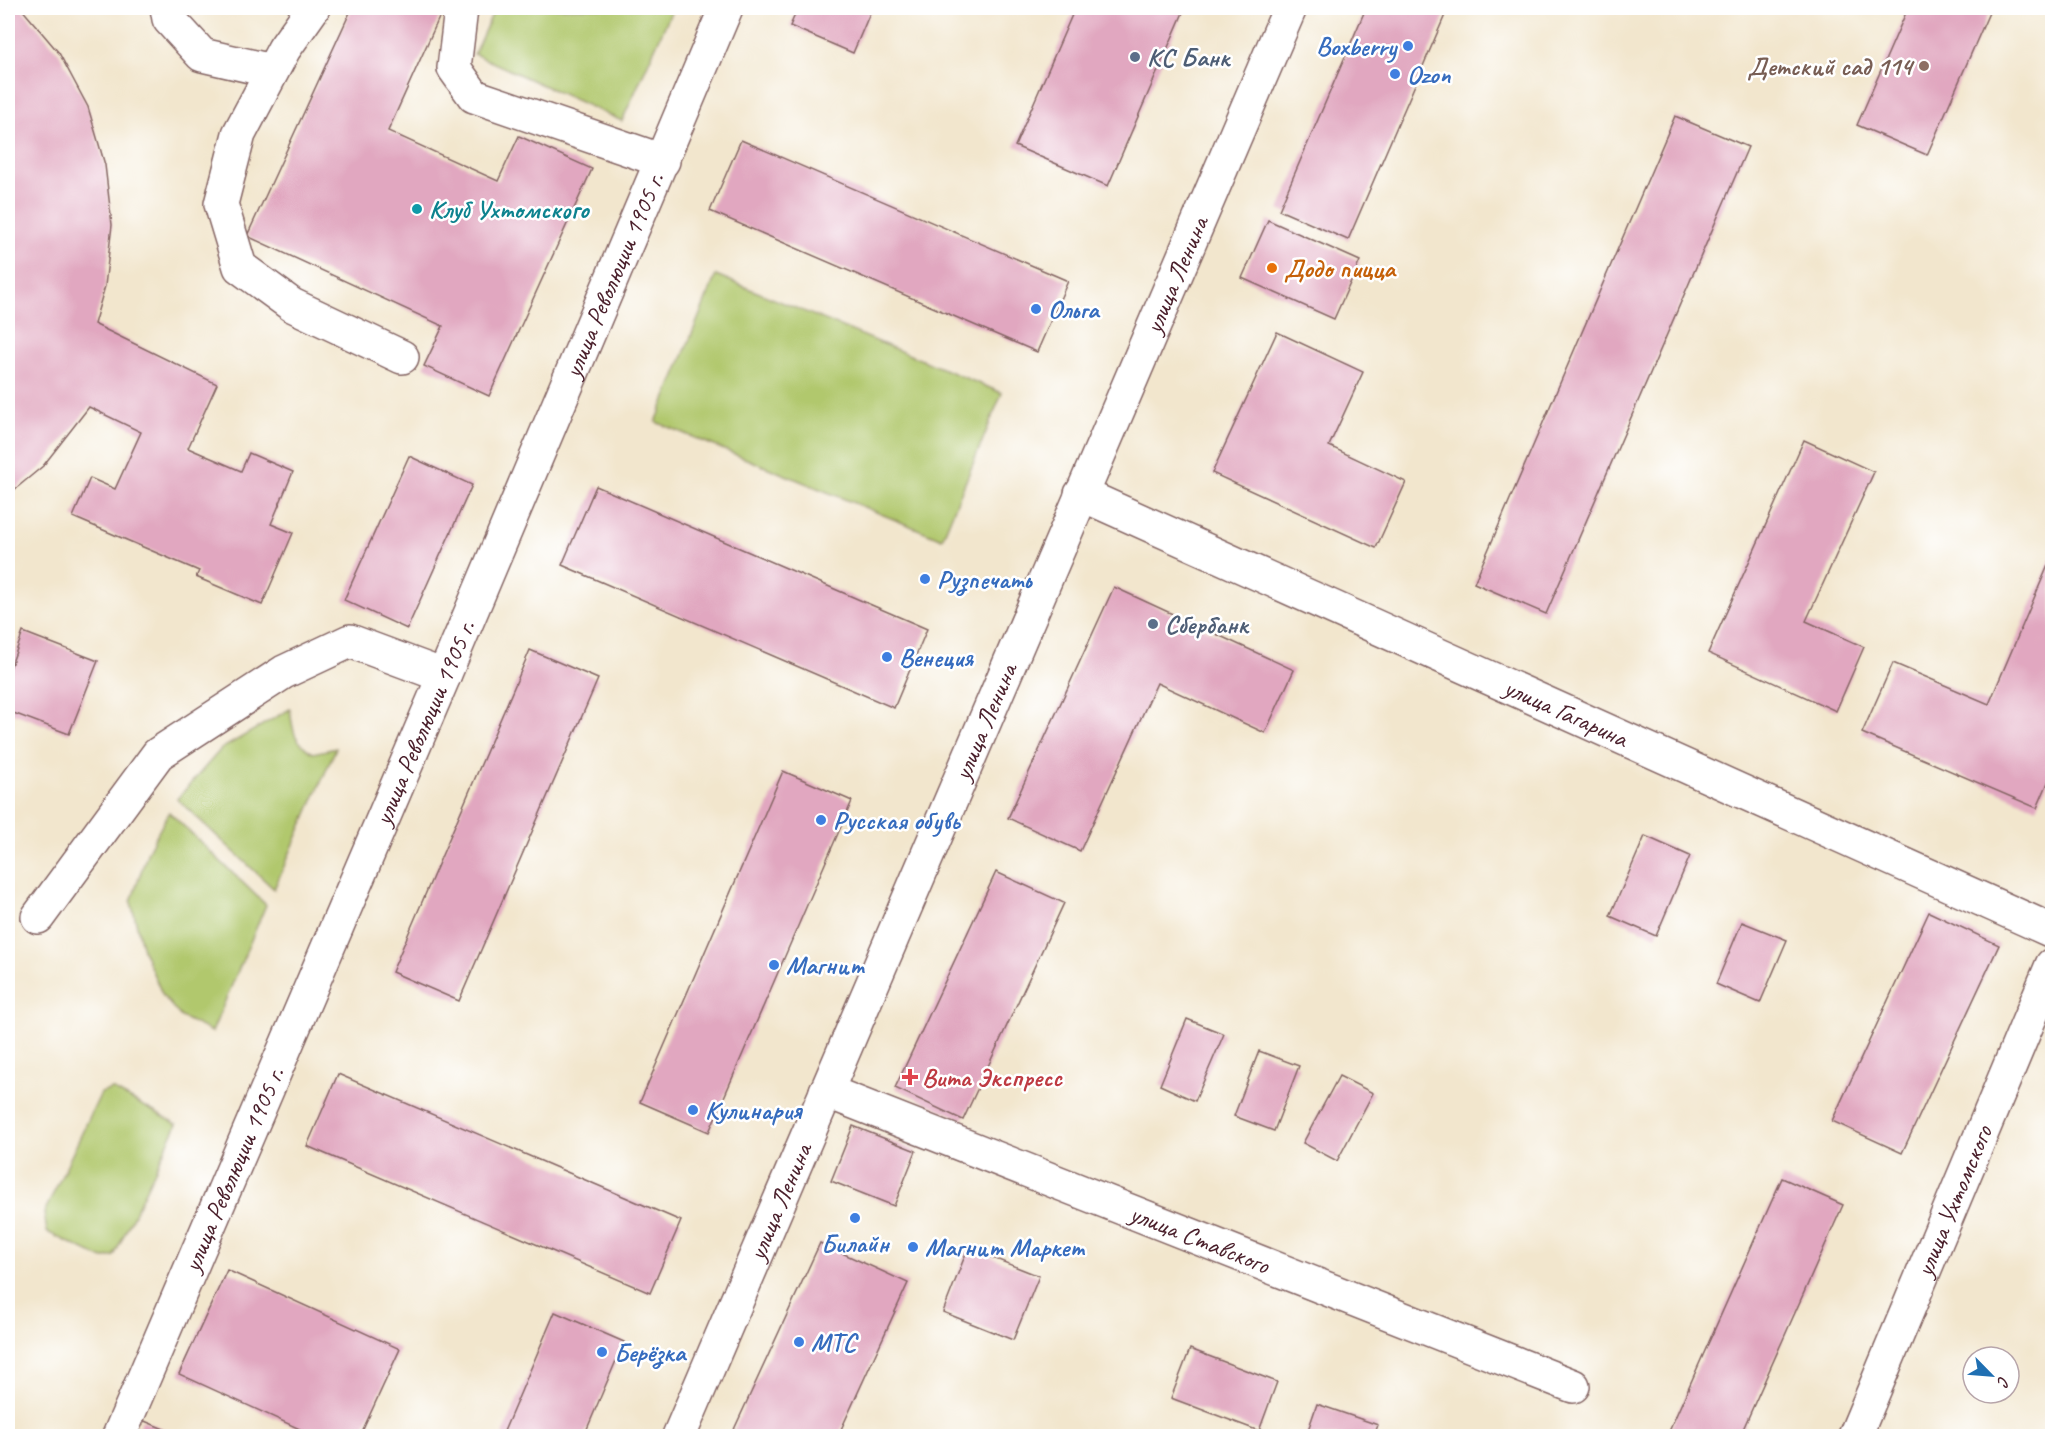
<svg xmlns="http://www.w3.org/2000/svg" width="2060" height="1444" font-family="Caveat,sans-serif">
<rect width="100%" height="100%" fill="#fff"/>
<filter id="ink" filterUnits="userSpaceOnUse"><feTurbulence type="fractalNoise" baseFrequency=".0167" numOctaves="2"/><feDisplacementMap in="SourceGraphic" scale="12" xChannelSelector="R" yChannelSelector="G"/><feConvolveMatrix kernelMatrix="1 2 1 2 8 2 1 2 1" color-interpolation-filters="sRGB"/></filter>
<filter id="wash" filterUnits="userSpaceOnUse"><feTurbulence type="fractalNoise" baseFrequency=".008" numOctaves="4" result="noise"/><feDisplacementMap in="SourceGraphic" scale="24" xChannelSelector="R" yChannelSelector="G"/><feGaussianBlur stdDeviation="1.35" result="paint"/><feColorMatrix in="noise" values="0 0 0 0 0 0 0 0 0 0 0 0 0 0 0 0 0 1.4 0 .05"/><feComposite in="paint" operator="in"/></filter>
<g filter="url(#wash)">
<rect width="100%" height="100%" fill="#f2e6cd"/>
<g fill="#b1c86d" stroke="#7e744c" stroke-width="1.5">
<path d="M495,8H673L622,121L474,54Z"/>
<path d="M716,275L1002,393L942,539L656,422Z"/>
<path d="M290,709C293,732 293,740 313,753L336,748L274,889L177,799L221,749Z"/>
<path d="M169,812L266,905L212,1032L181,1017L163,996L143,950L131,902L148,851Z"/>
<path d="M112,1089L177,1124L114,1256L103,1259L47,1232L44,1213L101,1093Z"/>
</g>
<g id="blocks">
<g fill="#e1a7c0">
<path d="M8,8H21L59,53L88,107L105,165L112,225L105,286L94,324L217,384L188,448L241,471L249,453L293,472L271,524L293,533L262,605L196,577L199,571L73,517L90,478L115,489L141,432L89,407L43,466L8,495Z"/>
<path d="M352,8H440L443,9L388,131L498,181L519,136L592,169L489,396L424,366L443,326L247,236Z"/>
<path d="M798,8H872L853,53L790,26Z"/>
<path d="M1075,8H1185L1108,186L1015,146Z"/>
<path d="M1366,8H1448L1348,240L1279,210Z"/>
<path d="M1908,8H1991L1927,155L1857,125Z"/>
<path d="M1675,116L1748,147L1546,614L1474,583Z"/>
<path d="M741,140L1068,281L1037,352L710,211Z"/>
<path d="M1268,220L1360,261L1334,319L1242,278Z"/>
<path d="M1277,332L1363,372L1329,446L1406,482L1376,548L1212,473Z"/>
<path d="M1804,440L1874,472L1806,621L1864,647L1836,711L1708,653Z"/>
<path d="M409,456L472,485L407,629L344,600Z"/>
<path d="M596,486L927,629L894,708L562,565Z"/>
<path d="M2052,556V773L2037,808L1862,733L1893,663L1989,704Z"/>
<path d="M1114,587L1294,670L1265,733L1157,683L1080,851L1008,818Z"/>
<path d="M23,632L98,661L69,734L8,711V674Z"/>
<path d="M530,650L598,679L459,1001L392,972Z"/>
<path d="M783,771L852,801L709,1132L640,1102Z"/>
<path d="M1645,836L1690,856L1656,936L1610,916Z"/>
<path d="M996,872L1064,903L963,1120L895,1088Z"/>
<path d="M1929,912L1999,945L1902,1153L1832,1121Z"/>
<path d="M1742,922L1787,940L1760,1003L1716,984Z"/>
<path d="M1187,1019L1224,1034L1195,1101L1160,1085Z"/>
<path d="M1259,1051L1299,1066L1274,1131L1234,1116Z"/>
<path d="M338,1074L681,1221L650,1293L307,1146Z"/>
<path d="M1339,1076L1373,1093L1337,1161L1303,1143Z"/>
<path d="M853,1126L916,1151L894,1206L831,1181Z"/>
<path d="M1782,1178L1843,1205L1740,1436H1667Z"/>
<path d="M820,1243L908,1283L838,1436H731Z"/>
<path d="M968,1248L1039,1276L1013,1340L943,1312Z"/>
<path d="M227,1270L400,1349L360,1436H315L179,1374Z"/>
<path d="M555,1312L624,1342L584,1436H502Z"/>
<path d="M1190,1349L1277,1382L1259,1431L1171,1398Z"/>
<path d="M1317,1404L1378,1425L1374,1436H1306Z"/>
<path d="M142,1420L181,1436H135Z"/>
</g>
</g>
</g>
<g filter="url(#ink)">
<use href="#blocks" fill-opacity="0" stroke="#856564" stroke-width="1.5"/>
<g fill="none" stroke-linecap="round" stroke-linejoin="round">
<defs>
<g id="minor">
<path d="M167,8L169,19L202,55L272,71"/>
<path d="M313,8L284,49L239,134L221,204L240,267L292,305L402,357"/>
<path d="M459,8L461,9L454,68L474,96L663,161"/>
<path id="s1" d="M1081,494L2052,931"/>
<path d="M38,917L158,754L284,672L350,641L444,676"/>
<path id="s2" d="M826,1091L1573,1386"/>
<path id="s3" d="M119,1436L444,676L726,8"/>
<path id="s4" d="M679,1436L1290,8"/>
<path id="s5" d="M1855,1436L2052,965"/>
</g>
</defs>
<use href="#minor" stroke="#856564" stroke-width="36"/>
<use href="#minor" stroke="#fff" stroke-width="33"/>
</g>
</g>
<g fill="#3f7fe0" stroke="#fff" stroke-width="2">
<circle cx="1408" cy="46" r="6"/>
<circle cx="1395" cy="74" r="6"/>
<circle cx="1036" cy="309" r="6"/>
<circle cx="925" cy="579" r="6"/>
<circle cx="887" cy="657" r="6"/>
<circle cx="821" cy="820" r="6"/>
<circle cx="774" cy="965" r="6"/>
<circle cx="693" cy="1110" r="6"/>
<circle cx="855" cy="1218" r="6"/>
<circle cx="913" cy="1247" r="6"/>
<circle cx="799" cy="1342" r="6"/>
<circle cx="602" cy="1352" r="6"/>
</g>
<g fill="#5c6f8a" stroke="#fff" stroke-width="2">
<circle cx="1135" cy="57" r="6"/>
<circle cx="1153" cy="624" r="6"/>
</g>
<circle fill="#8d6e63" stroke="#fff" stroke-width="2" cx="1924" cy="66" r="6"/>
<circle fill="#0f9aa8" stroke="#fff" stroke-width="2" cx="417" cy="209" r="6"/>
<circle fill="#e8710a" stroke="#fff" stroke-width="2" cx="1272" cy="268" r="6"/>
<path fill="#e0444e" stroke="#fff" stroke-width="2" d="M907 1068h6v6h6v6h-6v6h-6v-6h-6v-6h6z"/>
<g text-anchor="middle" stroke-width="5" stroke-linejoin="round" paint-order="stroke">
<g font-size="26" font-weight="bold" fill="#366cbe" stroke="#fff" text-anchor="start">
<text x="1396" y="55" text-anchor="end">Boxberry</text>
<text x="1407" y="83">Ozon</text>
<text x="1048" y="318">Ольга</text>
<text x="937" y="588">Рузпечать</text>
<text x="899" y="666">Венеция</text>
<text x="833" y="829">Русская обувь</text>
<text x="786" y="974">Магнит</text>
<text x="705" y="1119">Кулинария</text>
<text x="855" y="1252" text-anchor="middle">Билайн</text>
<text x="925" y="1256">Магнит Маркет</text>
<text x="811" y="1351">МТС</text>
<text x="614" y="1361">Берёзка</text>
</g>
<g font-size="26" font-weight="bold" fill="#4e5e75" stroke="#fff" text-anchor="start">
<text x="1147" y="66">КС Банк</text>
<text x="1165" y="633">Сбербанк</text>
</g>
<g font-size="26" font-weight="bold" fill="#785e54" stroke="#fff" text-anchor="end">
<text x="1912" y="75">Детский сад 114</text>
</g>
<g font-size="26" font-weight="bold" fill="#0d838f" stroke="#fff" text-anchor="start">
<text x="429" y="218">Клуб Ухтомского</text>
</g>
<g font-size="26" font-weight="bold" fill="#c56008" stroke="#fff" text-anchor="start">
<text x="1284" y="277">Додо пицца</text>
</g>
<g font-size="26" fill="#4a1f2b" stroke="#fff">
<text dy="9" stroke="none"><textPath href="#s3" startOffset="1262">улица Революции 1905 г.</textPath></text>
<text dy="9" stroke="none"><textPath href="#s4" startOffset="1263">улица Ленина</textPath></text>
<text dy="9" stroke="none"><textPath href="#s1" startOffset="532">улица Гагарина</textPath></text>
<text dy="9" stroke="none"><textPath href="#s4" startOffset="777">улица Ленина</textPath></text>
<text dy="9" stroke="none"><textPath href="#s3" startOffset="776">улица Революции 1905 г.</textPath></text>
<text dy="9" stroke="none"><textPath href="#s3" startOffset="290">улица Революции 1905 г.</textPath></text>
<text dy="9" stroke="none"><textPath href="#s5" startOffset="255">улица Ухтомского</textPath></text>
<text dy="9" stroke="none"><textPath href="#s4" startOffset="255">улица Ленина</textPath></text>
<text dy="9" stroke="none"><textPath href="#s2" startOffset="402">улица Ставского</textPath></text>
</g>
<g font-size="26" font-weight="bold" fill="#be3a42" stroke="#fff" text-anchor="start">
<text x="922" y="1086">Вита Экспресс</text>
</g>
</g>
<rect width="2060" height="1444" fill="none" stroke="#fff" stroke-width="30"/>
<g transform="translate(1991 1375) rotate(115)"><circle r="28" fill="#ffffff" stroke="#b7a5aa" stroke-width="1.5"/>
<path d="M0-4.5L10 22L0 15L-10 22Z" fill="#1f6fb2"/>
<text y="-9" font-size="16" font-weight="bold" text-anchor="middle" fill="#4a1f2b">С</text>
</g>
</svg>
